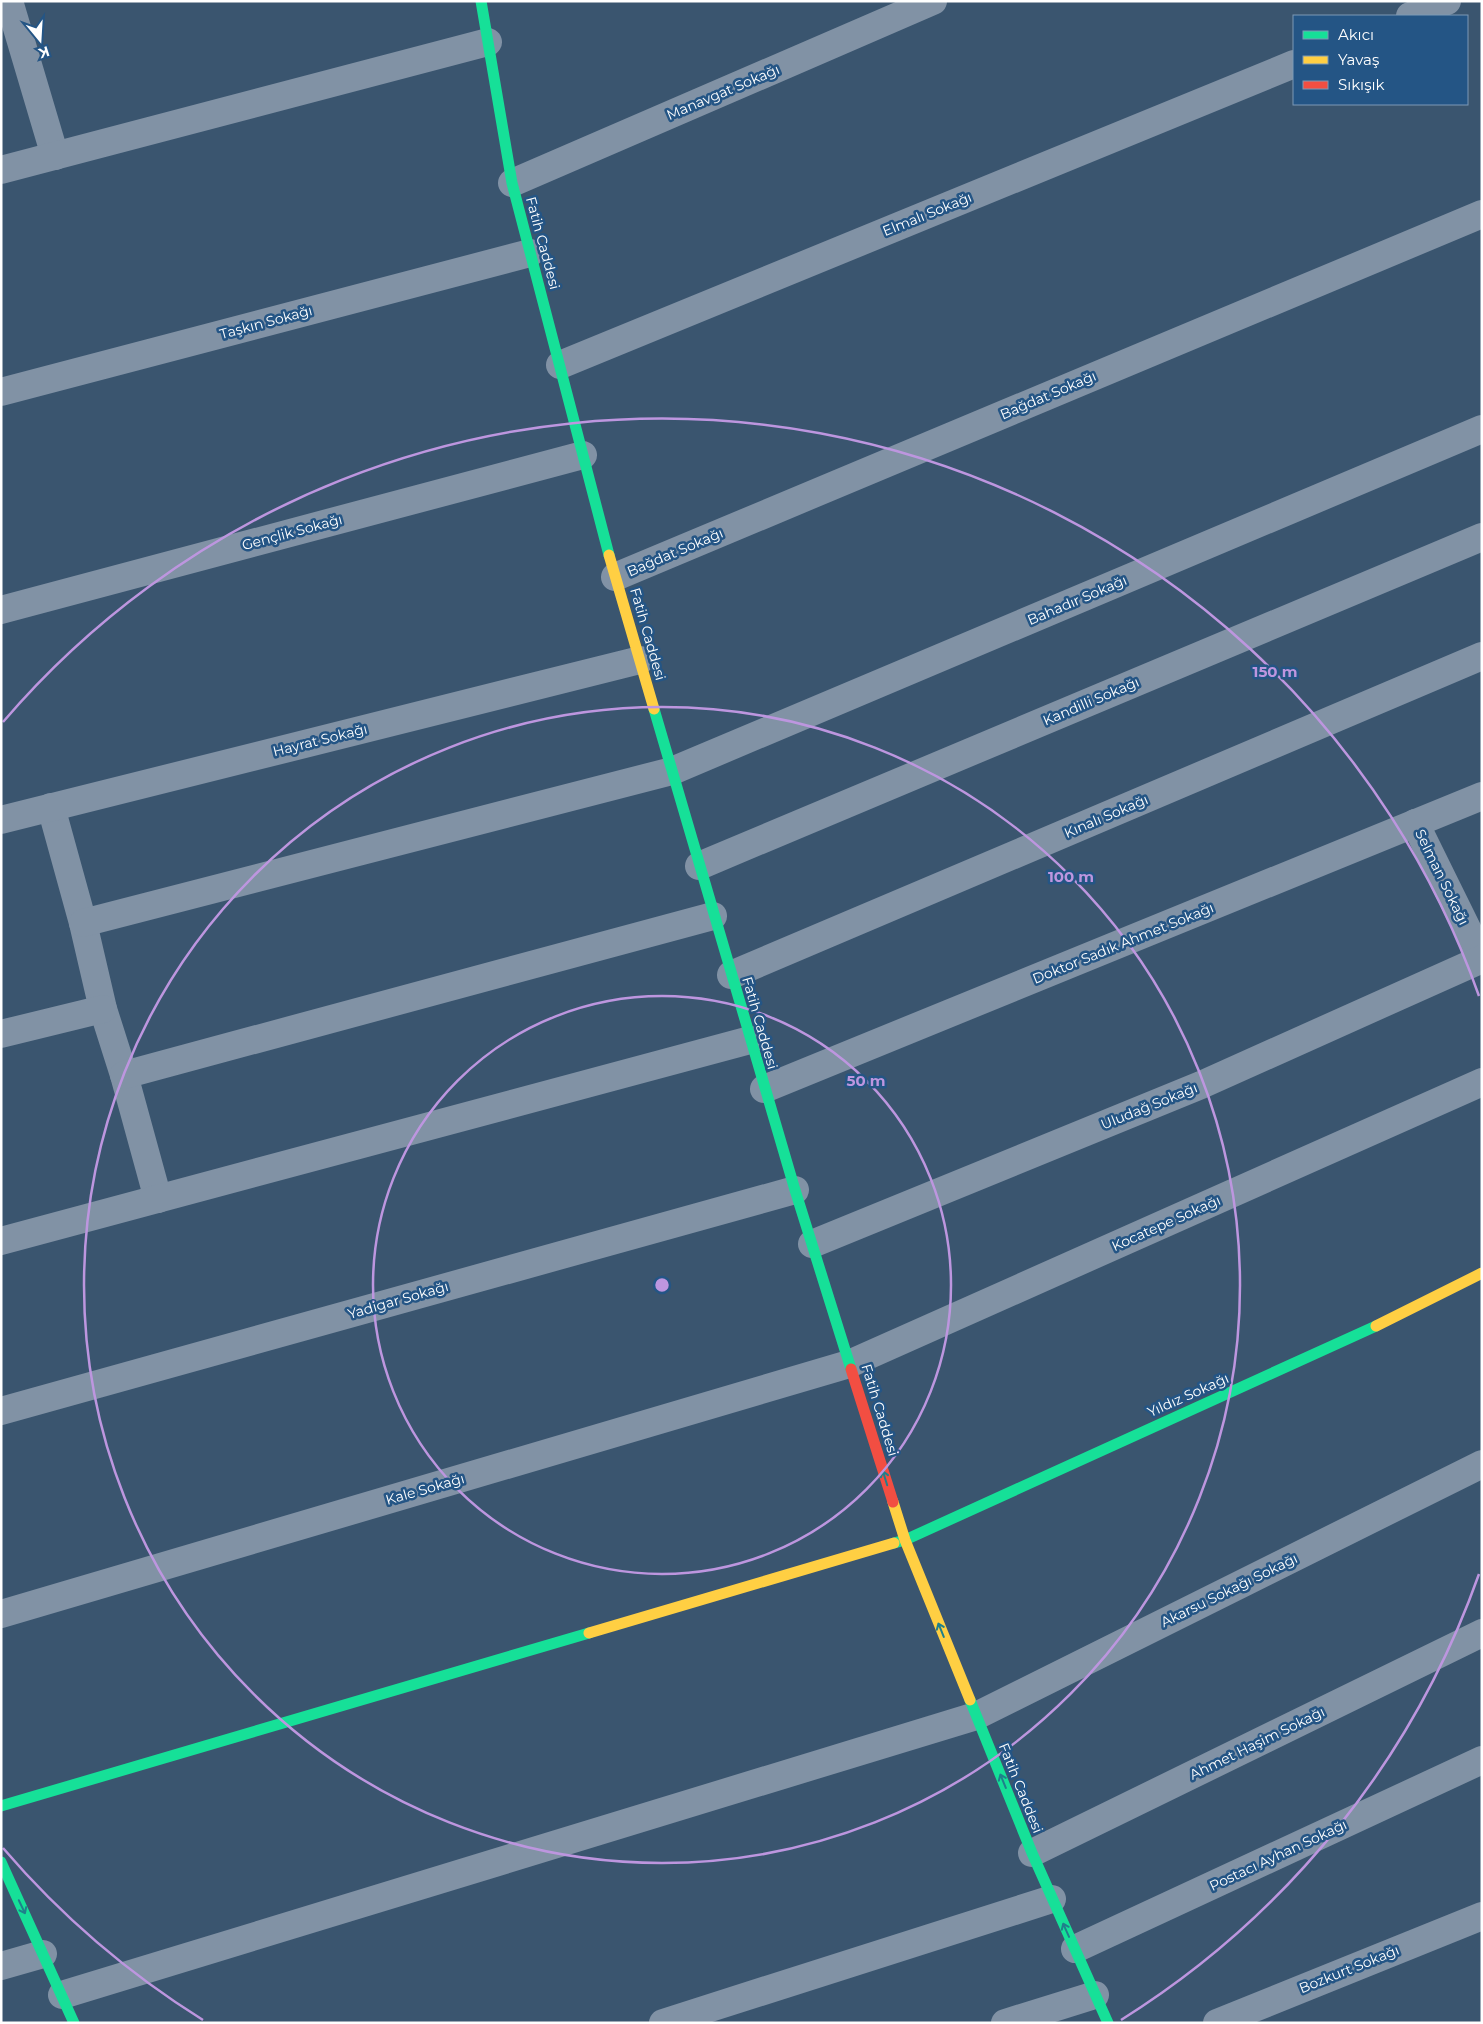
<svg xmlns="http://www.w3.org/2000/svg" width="1483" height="2024" font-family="Montserrat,sans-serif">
<rect width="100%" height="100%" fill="#3a556f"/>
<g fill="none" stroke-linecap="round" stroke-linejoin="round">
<g stroke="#8192a5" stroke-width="28">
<path d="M9,1L55,156"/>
<path d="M1410,16L1447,1"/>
<path d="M1,170L488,42"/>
<path d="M512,183L933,1"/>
<path d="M560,365L1294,64"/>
<path d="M1,392L530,253"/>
<path d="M615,577L1482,214"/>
<path d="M1,610L583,455"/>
<path d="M51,807L83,923L103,1009L124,1075L158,1199"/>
<path d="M1,820L640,660"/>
<path d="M1415,823L1482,959"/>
<path d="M699,866L1482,537"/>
<path d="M83,923L672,771L1482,429"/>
<path d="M731,975L1482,656"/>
<path d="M1,1034L103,1009"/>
<path d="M124,1075L713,916"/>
<path d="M764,1089L1482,796"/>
<path d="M1,1241L750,1040"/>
<path d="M812,1244L1201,1085L1482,959"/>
<path d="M1,1411L795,1190"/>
<path d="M1,1614L849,1364L1482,1082"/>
<path d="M1032,1853L1482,1633"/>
<path d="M1075,1949L1482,1760"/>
<path d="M1,1966L43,1954"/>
<path d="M62,1995L976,1716L1482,1464"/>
<path d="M663,2023L1052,1899"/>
<path d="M1005,2023L1095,1995"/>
<path d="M1217,2023L1482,1916"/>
</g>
<g stroke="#16e098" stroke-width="11">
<path d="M481,1L512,183L609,555"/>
<path d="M654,709L795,1190L851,1369"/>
<path d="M894,1543L905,1540L1376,1326"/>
<path d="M970,1700L1032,1853L1108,2023"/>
<path d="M1,1806L589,1633"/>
<path d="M1,1862L74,2023"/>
</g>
<g stroke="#ffcf43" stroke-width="11">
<path d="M609,555L654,709"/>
<path d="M1376,1326L1482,1273"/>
<path d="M893,1502L905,1540L970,1700"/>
<path d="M589,1633L894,1543"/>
</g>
<path stroke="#f24e42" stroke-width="11" d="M851,1369L893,1502"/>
</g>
<defs><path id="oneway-shaft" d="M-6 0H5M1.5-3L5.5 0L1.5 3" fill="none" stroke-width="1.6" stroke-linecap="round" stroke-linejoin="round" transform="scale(1.25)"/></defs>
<g stroke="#207f8b">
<use href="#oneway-shaft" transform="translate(885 1478) rotate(-107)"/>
<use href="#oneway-shaft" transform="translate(941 1630) rotate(-112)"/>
<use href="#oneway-shaft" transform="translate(1003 1781) rotate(-112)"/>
<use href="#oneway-shaft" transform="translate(22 1907) rotate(65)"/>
<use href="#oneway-shaft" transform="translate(1066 1930) rotate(-114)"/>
</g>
<g fill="none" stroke="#bd96df" stroke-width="2.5">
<circle cx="662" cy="1285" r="289"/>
<circle cx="662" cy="1285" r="578"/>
<path d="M1479 1574A867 867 0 0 1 1121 2020M203 2020A867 867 0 0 1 3 1848M3 722A867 867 0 0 1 1479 996"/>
</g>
<g text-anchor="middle" stroke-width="5" stroke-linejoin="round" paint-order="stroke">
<g font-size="14" fill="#fff" stroke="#245585">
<text transform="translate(723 92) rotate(-23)" y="5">Manavgat Sokağı</text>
<text transform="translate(927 214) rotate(-22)" y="5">Elmalı Sokağı</text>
<text transform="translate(543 243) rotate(75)" y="5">Fatih Caddesi</text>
<text transform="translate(266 322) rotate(-15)" y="5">Taşkın Sokağı</text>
<text transform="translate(1048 395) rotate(-23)" y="5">Bağdat Sokağı</text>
<text transform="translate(292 532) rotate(-15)" y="5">Gençlik Sokağı</text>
<text transform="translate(675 552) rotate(-23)" y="5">Bağdat Sokağı</text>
<text transform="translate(1077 600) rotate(-23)" y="5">Bahadır Sokağı</text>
<text transform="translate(648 634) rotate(74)" y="5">Fatih Caddesi</text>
<text transform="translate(1091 701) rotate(-23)" y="5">Kandilli Sokağı</text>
<text transform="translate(320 740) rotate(-14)" y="5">Hayrat Sokağı</text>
<text transform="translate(1106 816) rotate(-23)" y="5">Kınalı Sokağı</text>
<text transform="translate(1442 877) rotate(64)" y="5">Selman Sokağı</text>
<text transform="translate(1123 943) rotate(-22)" y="5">Doktor Sadık Ahmet Sokağı</text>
<text transform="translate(760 1023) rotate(74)" y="5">Fatih Caddesi</text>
<text transform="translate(1149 1106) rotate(-22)" y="5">Uludağ Sokağı</text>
<text transform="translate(1166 1223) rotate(-24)" y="5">Kocatepe Sokağı</text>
<text transform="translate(398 1300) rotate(-16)" y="5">Yadigar Sokağı</text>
<text transform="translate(1188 1395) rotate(-24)" y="5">Yıldız Sokağı</text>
<text transform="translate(880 1410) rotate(73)" y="5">Fatih Caddesi</text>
<text transform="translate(425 1489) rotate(-16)" y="5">Kale Sokağı</text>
<text transform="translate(1229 1590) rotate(-26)" y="5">Akarsu Sokağı Sokağı</text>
<text transform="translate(1257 1743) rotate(-26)" y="5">Ahmet Haşim Sokağı</text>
<text transform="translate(1021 1788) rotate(68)" y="5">Fatih Caddesi</text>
<text transform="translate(1278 1855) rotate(-25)" y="5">Postacı Ayhan Sokağı</text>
<text transform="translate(1349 1969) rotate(-22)" y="5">Bozkurt Sokağı</text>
</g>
</g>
<circle cx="662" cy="1285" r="8" fill="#bd96df" stroke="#245585" stroke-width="2.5"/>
<g font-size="15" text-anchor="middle" font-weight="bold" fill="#bd96df" stroke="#245585" stroke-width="5" stroke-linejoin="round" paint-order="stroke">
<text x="1275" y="677">150 m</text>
<text x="1071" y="882">100 m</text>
<text x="866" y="1086">50 m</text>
</g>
<rect width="1483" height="2024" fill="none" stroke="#ffffff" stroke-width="5"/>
<rect x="1293" y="15" width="175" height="90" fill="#245585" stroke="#7c99b6"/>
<rect x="1303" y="31" width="25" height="8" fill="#16e098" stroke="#7c99b6"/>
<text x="1338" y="40" font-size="15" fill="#ffffff">Akıcı</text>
<rect x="1303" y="56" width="25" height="8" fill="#ffcf43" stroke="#7c99b6"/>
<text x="1338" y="65" font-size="15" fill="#ffffff">Yavaş</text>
<rect x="1303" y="81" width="25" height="8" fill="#f24e42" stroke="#7c99b6"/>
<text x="1338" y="90" font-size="15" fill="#ffffff">Sıkışık</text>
<g transform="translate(40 40) rotate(162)" stroke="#245585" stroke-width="4" paint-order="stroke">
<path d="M0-4L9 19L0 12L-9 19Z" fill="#ffffff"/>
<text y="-8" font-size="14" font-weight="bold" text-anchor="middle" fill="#ffffff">K</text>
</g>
</svg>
